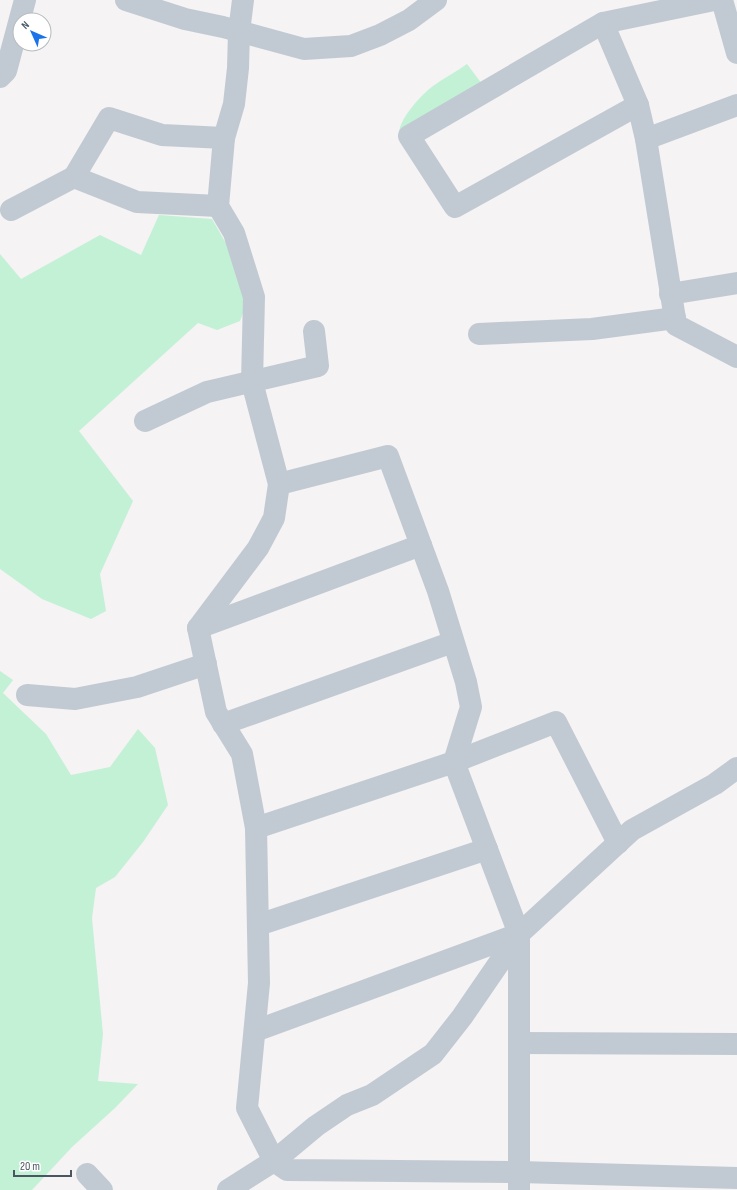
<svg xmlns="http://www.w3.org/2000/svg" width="737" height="1190" font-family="'Sofia Sans Condensed',sans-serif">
<rect width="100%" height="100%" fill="#f5f3f3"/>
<g fill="#c3f1d5">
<path d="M467,64L482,84L399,136C397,121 421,95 433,86C444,78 456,72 467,64Z"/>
<path d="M159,215L212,219L235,259L248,300L240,321L217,330L198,323L79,431L133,501L100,574L106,611L91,619L42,599L0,569V254L21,279L100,235L141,255Z"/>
<path d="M0,671L13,680L3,693L46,734L71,775L110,767L138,729L155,748L168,805L143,842L115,877L96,888L92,918L103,1034L98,1081L138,1084L115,1108L72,1147L32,1190H0Z"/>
</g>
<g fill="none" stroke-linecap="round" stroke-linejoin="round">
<g stroke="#c1cad2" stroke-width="22">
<path d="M126,0L185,19L223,27L304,49L351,46L380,35L409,20L436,0"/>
<path d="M243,0L239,32L238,68L234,104L224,138L218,206L234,233L254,297L252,382L279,484L274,518L258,548L198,628L216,712L242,754L256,828L259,983L247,1108L274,1161L287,1170L519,1172L737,1178"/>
<path d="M722,0L737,53"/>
<path d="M603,23L638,105L646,139L676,325L737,357"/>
<path d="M0,77L6,71L25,0"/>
<path d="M638,105L455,207L409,136L603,23L714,0"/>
<path d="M646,139L737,105"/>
<path d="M218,206L137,202L74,177L109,118L162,135L224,138"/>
<path d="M11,210L74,177"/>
<path d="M670,294L737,283"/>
<path d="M479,334L592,329L675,318"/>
<path d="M145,421L207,392L318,366L314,331"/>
<path d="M279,484L388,456L438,591L466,682L471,707L454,762L519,934V1190"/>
<path d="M198,628L421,545"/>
<path d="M27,695L75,699L137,687L206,664"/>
<path d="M223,724L453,642"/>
<path d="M256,828L454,762L556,722L618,843"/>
<path d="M258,925L487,849"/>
<path d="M255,1031L519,934"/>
<path d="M519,1043L737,1044"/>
<path d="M87,1174L102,1190"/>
<path d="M228,1190L274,1161L316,1126L347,1105L372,1095L433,1054L462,1017L519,934L632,830L715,784L737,768"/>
</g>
</g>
<g transform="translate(32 32) rotate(315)"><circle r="19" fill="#ffffff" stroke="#b7bbc0"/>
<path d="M0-3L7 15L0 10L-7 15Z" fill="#1a73e8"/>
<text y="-6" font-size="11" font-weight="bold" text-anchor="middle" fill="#4a5661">N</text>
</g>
<path d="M14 1170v6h57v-6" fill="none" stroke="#4a5661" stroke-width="2"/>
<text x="20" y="1170" font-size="12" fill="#4a5661" stroke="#ffffff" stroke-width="3" paint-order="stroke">20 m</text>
</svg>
